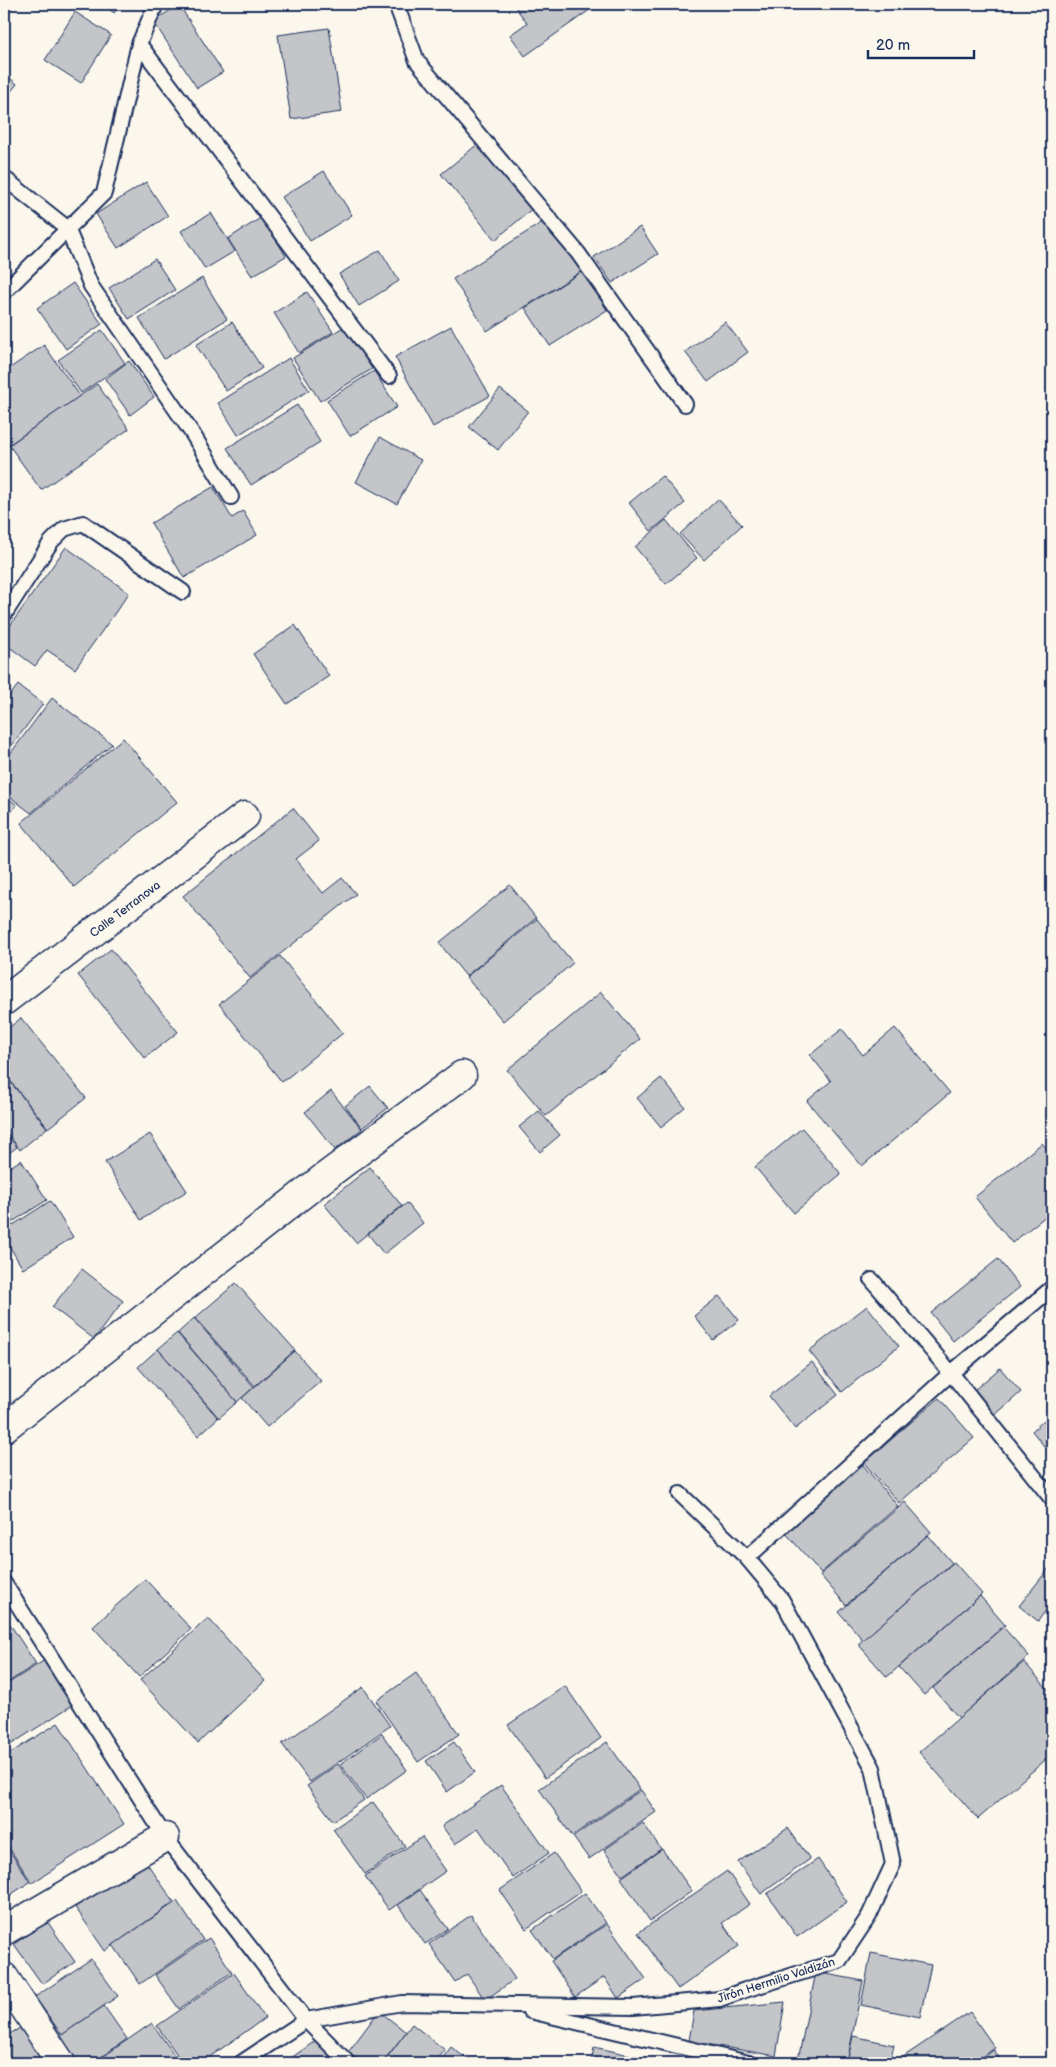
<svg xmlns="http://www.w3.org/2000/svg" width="1056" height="2067" font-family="'Balsamiq Sans',sans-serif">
<rect width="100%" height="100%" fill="#fbf7ec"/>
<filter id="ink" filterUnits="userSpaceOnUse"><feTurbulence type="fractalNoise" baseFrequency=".02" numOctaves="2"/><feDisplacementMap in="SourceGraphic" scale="10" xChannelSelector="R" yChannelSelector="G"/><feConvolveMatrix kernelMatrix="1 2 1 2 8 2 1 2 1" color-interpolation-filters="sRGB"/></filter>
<g filter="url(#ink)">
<g fill="#c3c5c9" stroke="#1b2f5e">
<path d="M103,4H121L114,13Z"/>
<path d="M513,4H598L525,56L510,35L527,23Z"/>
<path d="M179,5L223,72L197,88L153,21Z"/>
<path d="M75,12L111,35L81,83L45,60Z"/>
<path d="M329,28L342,112L291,119L278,35Z"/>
<path d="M4,73L17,84L4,100Z"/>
<path d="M479,143L534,207L495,240L441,174Z"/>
<path d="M324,171L352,215L310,241L282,197Z"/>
<path d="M146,182L168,216L118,248L96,214Z"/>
<path d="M211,213L235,251L205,269L181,231Z"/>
<path d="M262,217L286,256L252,276L228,239Z"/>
<path d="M549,218L582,271L487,331L453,279Z"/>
<path d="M640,227L658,254L612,283L594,257Z"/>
<path d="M380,250L399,281L359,306L339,274Z"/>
<path d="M155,259L175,290L129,319L109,288Z"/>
<path d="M583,271L607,310L550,346L525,308Z"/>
<path d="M202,278L227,319L164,359L139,318Z"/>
<path d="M73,283L102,324L66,349L37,308Z"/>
<path d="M307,292L333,332L299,353L274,313Z"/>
<path d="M232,322L262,368L226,391L196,345Z"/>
<path d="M725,322L748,352L708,382L685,352Z"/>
<path d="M345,326L372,369L320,401L293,358Z"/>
<path d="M451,326L490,396L433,427L395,357Z"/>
<path d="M102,330L125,363L81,393L58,360Z"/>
<path d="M44,345L80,396L4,448V372Z"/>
<path d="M289,358L309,390L238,435L218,403Z"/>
<path d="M129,361L154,397L130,415L105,379Z"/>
<path d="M374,371L397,407L350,436L327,400Z"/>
<path d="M97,384L129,429L41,490L9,445Z"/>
<path d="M500,389L528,411L498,450L469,427Z"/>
<path d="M297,405L320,442L251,485L227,448Z"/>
<path d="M380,437L421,460L397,504L356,482Z"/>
<path d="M662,476L685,503L651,531L629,503Z"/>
<path d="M213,487L232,518L243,511L257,535L184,578L151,523Z"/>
<path d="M718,499L742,525L704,560L680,534Z"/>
<path d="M666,520L697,558L666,584L635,547Z"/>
<path d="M66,547L129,593L75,669L47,650L35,666L4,643V634Z"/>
<path d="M295,625L329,676L287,704L253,654Z"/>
<path d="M18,685L43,704L4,756V703Z"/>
<path d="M52,698L112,744L31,813L4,792V762Z"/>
<path d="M123,738L177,802L74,887L21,823Z"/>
<path d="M4,795L17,805L4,821Z"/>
<path d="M293,808L319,841L296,859L323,893L342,878L356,894L250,978L183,896Z"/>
<path d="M510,885L536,918L466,976L439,943Z"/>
<path d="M537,919L573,963L503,1021L466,977Z"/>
<path d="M111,949L178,1032L145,1058L78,975Z"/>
<path d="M280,956L343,1033L282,1082L219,1004Z"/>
<path d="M601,992L640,1039L546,1116L507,1070Z"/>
<path d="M21,1018L86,1098L48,1128L4,1073V1032Z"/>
<path d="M895,1028L950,1093L862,1166L807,1101L831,1081L810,1055L842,1029L863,1055Z"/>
<path d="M4,1074L47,1128L20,1150L4,1129Z"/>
<path d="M661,1078L685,1107L661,1127L637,1098Z"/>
<path d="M370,1086L388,1108L362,1128L345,1106Z"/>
<path d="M331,1091L362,1129L335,1150L305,1112Z"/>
<path d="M539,1111L560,1135L540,1152L519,1127Z"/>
<path d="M802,1128L841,1174L794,1213L755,1167Z"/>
<path d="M4,1131L17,1147L4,1157Z"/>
<path d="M150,1134L187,1191L141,1220L105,1162Z"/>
<path d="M1042,1143L1052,1155V1211L1012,1243L975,1197Z"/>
<path d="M21,1160L47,1200L9,1224L4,1215V1171Z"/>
<path d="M370,1167L402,1206L356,1243L324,1204Z"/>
<path d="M50,1201L73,1237L23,1269L4,1237V1231Z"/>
<path d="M407,1203L423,1223L384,1254L368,1234Z"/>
<path d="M998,1259L1020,1287L953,1341L931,1313Z"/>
<path d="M82,1269L123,1301L94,1339L52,1307Z"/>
<path d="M236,1283L295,1350L255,1386L195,1318Z"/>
<path d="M719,1296L739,1320L713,1340L694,1316Z"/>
<path d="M867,1306L899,1346L842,1392L809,1351Z"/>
<path d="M194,1318L254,1387L237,1402L178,1333Z"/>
<path d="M177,1333L237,1402L219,1418L158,1349Z"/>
<path d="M158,1349L218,1418L198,1436L138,1367Z"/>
<path d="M295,1351L321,1381L267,1427L242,1398Z"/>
<path d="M812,1362L838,1395L795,1429L769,1396Z"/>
<path d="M1000,1368L1021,1392L994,1416L973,1391Z"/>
<path d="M939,1398L974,1438L899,1503L864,1463Z"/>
<path d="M1052,1413V1456L1032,1431Z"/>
<path d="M862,1464L898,1506L821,1573L784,1531Z"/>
<path d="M905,1502L931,1532L846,1605L820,1575Z"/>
<path d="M928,1535L952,1563L863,1640L839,1612Z"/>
<path d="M954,1562L982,1594L887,1677L858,1644Z"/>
<path d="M1052,1564V1602L1038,1621L1019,1606Z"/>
<path d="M145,1579L191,1629L139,1677L93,1627Z"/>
<path d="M980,1596L1005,1625L924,1695L899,1667Z"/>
<path d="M4,1615L36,1664L4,1685Z"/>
<path d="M208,1618L265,1681L198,1743L140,1680Z"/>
<path d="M1003,1627L1029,1656L959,1718L933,1688Z"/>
<path d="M45,1660L74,1704L4,1749V1686Z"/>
<path d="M1024,1662L1052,1694V1754L978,1819L919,1752Z"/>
<path d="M416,1673L459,1734L418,1762L376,1701Z"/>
<path d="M565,1686L601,1738L545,1778L508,1725Z"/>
<path d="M363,1687L390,1726L310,1782L282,1744Z"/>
<path d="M58,1723L124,1824L32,1883L4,1840V1757Z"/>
<path d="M382,1734L407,1770L366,1799L340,1764Z"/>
<path d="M454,1742L475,1772L447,1792L426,1761Z"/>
<path d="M607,1742L640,1789L572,1836L539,1789Z"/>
<path d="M338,1764L364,1800L333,1821L307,1786Z"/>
<path d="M501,1785L549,1853L513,1878L478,1828L455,1844L442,1826Z"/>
<path d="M641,1790L656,1812L589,1859L573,1837Z"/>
<path d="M373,1802L405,1846L365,1874L333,1829Z"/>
<path d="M643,1823L661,1849L622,1876L604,1850Z"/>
<path d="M788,1828L810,1859L761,1894L738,1862Z"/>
<path d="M422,1837L446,1871L389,1910L365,1876Z"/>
<path d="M7,1847L30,1882L4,1899V1849Z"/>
<path d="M662,1849L692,1891L650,1921L621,1878Z"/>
<path d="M554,1853L581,1891L526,1929L500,1890Z"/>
<path d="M144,1859L174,1902L105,1951L75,1907Z"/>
<path d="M818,1859L847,1902L797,1937L767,1894Z"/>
<path d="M727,1871L750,1904L722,1923L739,1946L678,1989L638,1933Z"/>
<path d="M420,1890L448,1929L425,1944L398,1905Z"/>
<path d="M585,1893L606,1923L553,1959L532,1930Z"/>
<path d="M177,1901L203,1940L140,1984L113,1945Z"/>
<path d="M471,1915L515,1979L485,2000L467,1974L455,1982L429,1944Z"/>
<path d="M47,1921L75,1962L42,1984L14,1944Z"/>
<path d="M607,1924L646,1979L618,1998L604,1977L575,1997L551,1961Z"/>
<path d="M209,1938L232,1972L179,2009L155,1975Z"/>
<path d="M871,1953L931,1965L920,2017L861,2005Z"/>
<path d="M91,1959L118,1996L62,2035L35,1997Z"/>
<path d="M816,1972L863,1981L847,2063H816L798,2060Z"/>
<path d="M234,1973L265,2018L201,2063H183L157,2026Z"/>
<path d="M785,2002L776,2056L689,2041L694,2011Z"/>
<path d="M104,2006L127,2039L93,2063H73L56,2039Z"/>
<path d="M379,2011L406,2032L382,2063H358L346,2055Z"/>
<path d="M970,2012L995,2048L972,2063H908L903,2057Z"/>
<path d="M29,2023L48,2054L32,2063H4V2037Z"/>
<path d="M152,2023L180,2063H94Z"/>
<path d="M412,2024L445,2050L435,2063H383Z"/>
<path d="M853,2036L894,2045L890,2063H847Z"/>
<path d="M318,2039L336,2063H284Z"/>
<path d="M451,2047L472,2063H439Z"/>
<path d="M594,2047L665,2063H591Z"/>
<path d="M994,2050L1003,2063H974Z"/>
<path d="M48,2054L53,2063H32Z"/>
</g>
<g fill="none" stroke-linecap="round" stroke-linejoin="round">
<defs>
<g id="service">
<path d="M396,4L417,61L422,67L578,253L685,404"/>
<path d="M139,44L389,376"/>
<path d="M4,178L67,228L91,286L192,433L231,497"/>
<path d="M4,292L104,193L139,44L156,4"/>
<path d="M4,615L51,542L64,529L83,523L183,592"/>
<path d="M872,1280L951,1373L1052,1499"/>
<path d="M747,1558L951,1373L1052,1288"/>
<path d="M4,1583L165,1837L306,2020L348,2063"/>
<path d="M530,2011L749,2063"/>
<path d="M241,2063L306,2020L402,2003L633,2007L720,1999L745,1990L839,1961L869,1916L893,1864L873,1768L782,1600L747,1558L680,1494"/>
</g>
<g id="minor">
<path d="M4,1001L245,816"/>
<path d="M4,1428L322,1179L462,1075"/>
<path d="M4,1931L165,1837"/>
<path d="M4,1977L61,2063"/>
</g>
</defs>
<use href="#service" stroke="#1b2f5e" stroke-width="18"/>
<use href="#minor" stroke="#1b2f5e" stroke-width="31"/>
<use href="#service" stroke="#fbf7ec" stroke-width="14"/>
<use href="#minor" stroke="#fbf7ec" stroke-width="28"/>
</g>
</g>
<g text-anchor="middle" stroke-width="4" stroke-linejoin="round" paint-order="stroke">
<g font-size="12" fill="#1b2f5e" stroke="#fbf7ec">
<text transform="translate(125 909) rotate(-37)" y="4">Calle Terranova</text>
<text transform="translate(776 1980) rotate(-18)" y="4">Jirón Hermilio Valdizán</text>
</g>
</g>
<rect width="1056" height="2067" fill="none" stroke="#fbf7ec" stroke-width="20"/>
<rect x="10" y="10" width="1036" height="2047" fill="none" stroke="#1b2f5e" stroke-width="2" filter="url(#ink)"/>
<path d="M868 50v8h106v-8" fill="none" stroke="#1b2f5e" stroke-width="2.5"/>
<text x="876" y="50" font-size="15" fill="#1b2f5e" stroke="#fbf7ec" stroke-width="4" paint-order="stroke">20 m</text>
</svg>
